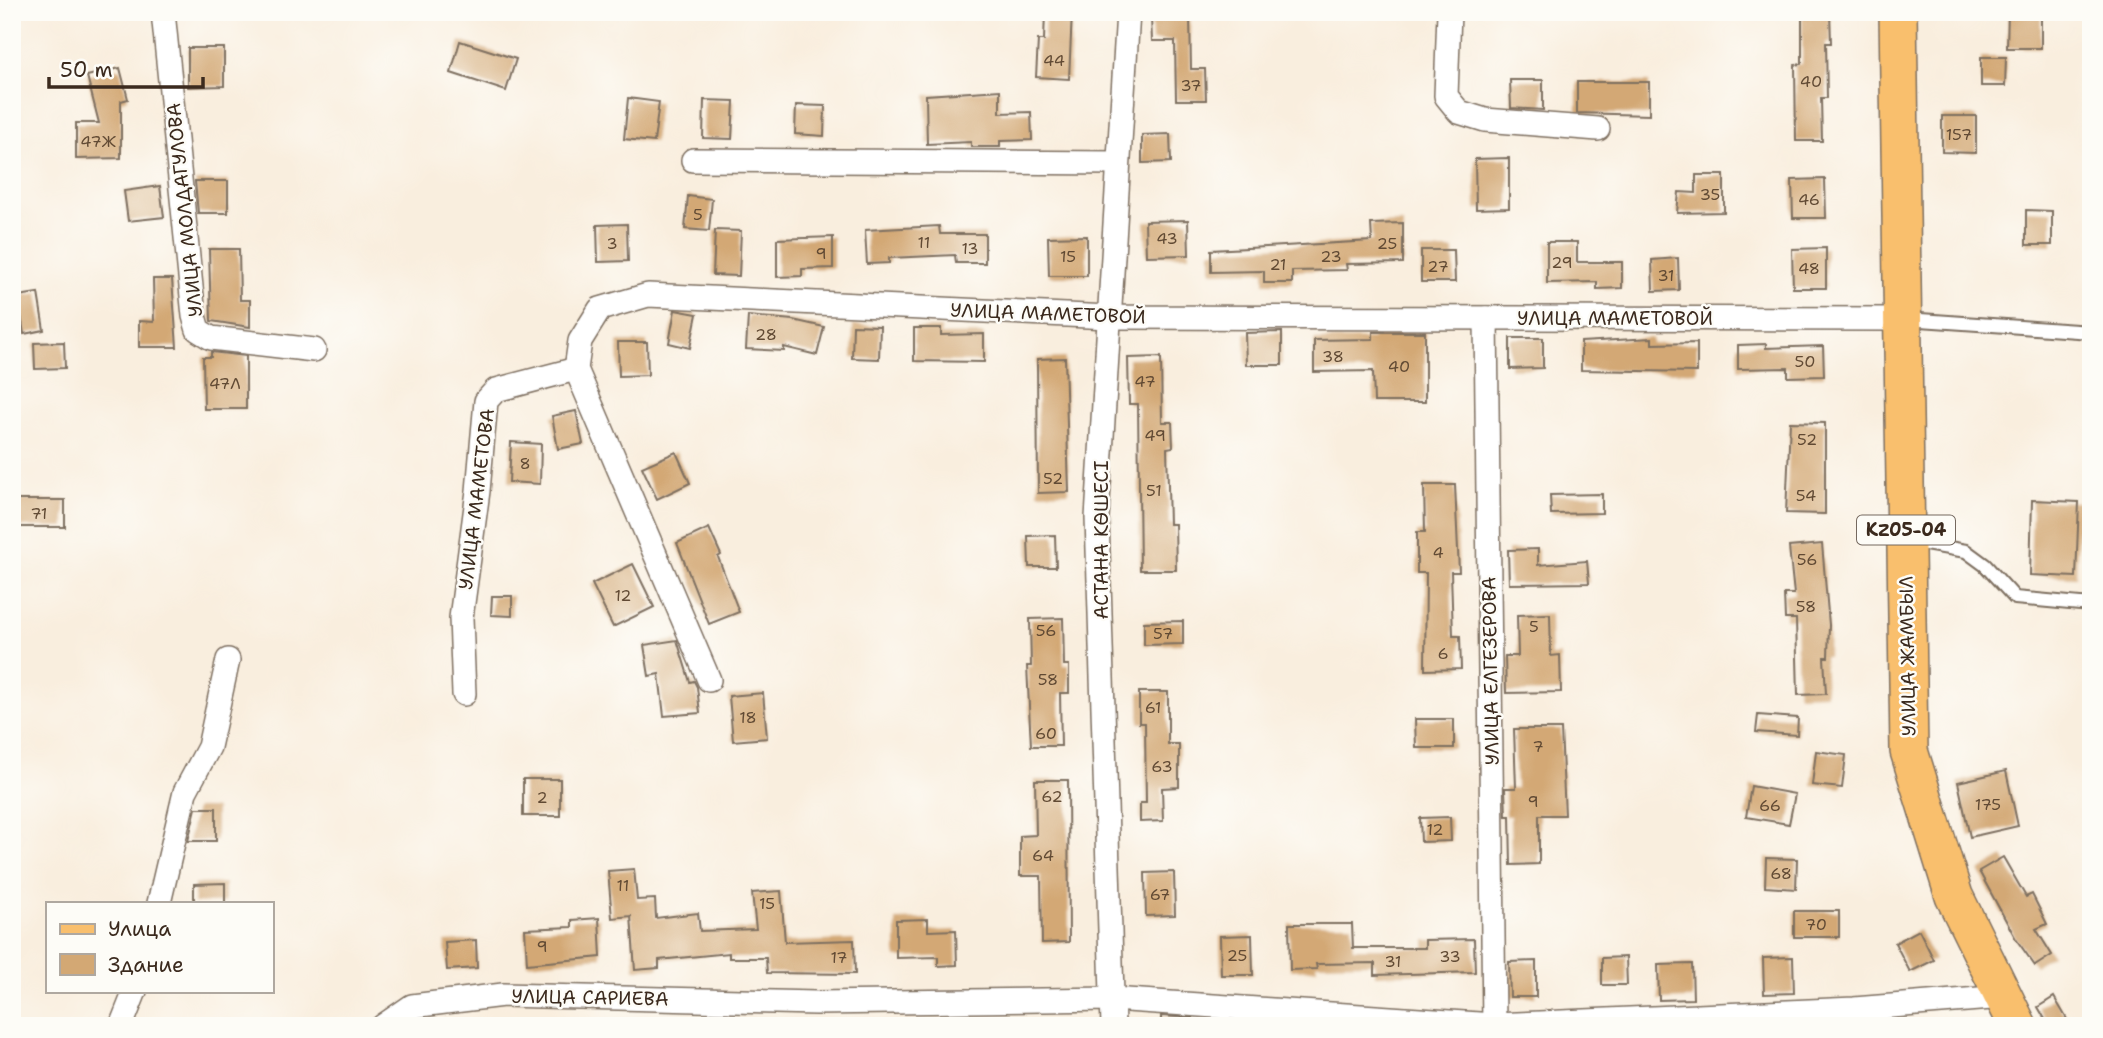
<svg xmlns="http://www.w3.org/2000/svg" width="2103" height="1038" font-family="'Shantell Sans',sans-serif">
<rect width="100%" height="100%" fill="#fdfcf7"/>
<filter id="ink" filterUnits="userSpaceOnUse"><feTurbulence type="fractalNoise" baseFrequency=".0143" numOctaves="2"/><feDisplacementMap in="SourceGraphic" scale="14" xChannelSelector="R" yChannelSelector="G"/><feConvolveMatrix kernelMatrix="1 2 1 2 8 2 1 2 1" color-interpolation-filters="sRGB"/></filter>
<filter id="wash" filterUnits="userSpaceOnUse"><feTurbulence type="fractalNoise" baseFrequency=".00686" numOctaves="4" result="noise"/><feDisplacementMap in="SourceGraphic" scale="28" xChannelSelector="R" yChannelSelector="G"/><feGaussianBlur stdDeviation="1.57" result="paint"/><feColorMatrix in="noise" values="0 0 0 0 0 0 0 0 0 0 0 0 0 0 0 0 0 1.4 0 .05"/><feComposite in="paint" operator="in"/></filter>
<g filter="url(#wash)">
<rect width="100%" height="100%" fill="#f9eede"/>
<g id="blocks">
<g fill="#d3a874">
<path d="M1045,12H1072L1069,79L1036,77L1038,40H1044Z"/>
<path d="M1802,12H1830L1831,43H1826L1827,98H1821L1822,141H1796L1795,65L1802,64Z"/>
<path d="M2008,12L2041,13V48H2007Z"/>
<path d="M1190,16L1191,69H1205L1206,100H1176L1175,41H1152L1151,17Z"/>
<path d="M460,41L516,59L506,91L451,73Z"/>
<path d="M188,48H224V86L188,87Z"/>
<path d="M1981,57H2006L2005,86H1981Z"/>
<path d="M120,68L128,99L121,101V158L76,159V123H99L87,76Z"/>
<path d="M1510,80H1543V110L1511,108Z"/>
<path d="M1577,82H1649V115L1577,113Z"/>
<path d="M1000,90V113L1031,112L1032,140L1000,141V147H971V142L927,144L926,95Z"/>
<path d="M628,98L659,102L654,142L624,139Z"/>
<path d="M704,100L734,101L732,139L703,138Z"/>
<path d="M796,105L825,106L824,136L795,134Z"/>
<path d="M1942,116H1976V153L1942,152Z"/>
<path d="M1170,134L1171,162L1142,163V135Z"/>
<path d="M1509,158V208L1476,209L1475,159Z"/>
<path d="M1696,175H1724V212L1677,213L1679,192L1696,193Z"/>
<path d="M1825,179L1826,218H1793L1792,180Z"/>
<path d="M195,181H228V213H198Z"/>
<path d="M160,186L164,217L128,221L124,191Z"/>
<path d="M688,196L712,199L709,231L685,229Z"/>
<path d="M2026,210L2052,211V245H2026Z"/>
<path d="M1188,220L1189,255L1146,256L1145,221Z"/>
<path d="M1403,223V263L1346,264L1347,270L1292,271V283H1264V271L1211,272V250L1372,241L1371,224Z"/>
<path d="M627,224L628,261L598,262L597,225Z"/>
<path d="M939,226L940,234H985V263H956L955,255L889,258V263L867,264L865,230Z"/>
<path d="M715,230L741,231L739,276L713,275Z"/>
<path d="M1087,236V276H1049L1048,237Z"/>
<path d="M833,237V268L802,269V276L777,277V239Z"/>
<path d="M1547,242H1577V262H1622V288L1597,289V282L1547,283Z"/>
<path d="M1826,248V288H1793L1792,249Z"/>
<path d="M209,249H239L240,300H250V327L211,321Z"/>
<path d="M1421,250H1454L1455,282H1421Z"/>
<path d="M1678,258L1679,290L1653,291L1652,260Z"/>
<path d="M153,279H172L177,347H139V321L154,322Z"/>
<path d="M38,293L44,330L24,334L18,296Z"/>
<path d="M675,310L697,314L690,348L669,343Z"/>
<path d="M748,316L793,320L824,327L817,355L784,347V351L746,349Z"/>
<path d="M853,325L880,326L879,359L852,358Z"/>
<path d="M914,328H941V335L984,334V362L914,361Z"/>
<path d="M1282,332V365H1246L1245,333Z"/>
<path d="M1373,332H1425V402H1374L1373,371L1314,372V340L1373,339Z"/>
<path d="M1510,338H1543V368L1510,369Z"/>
<path d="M1652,338V344L1697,343V372L1581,370V342Z"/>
<path d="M64,342L65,368L35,369L34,343Z"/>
<path d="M618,342H647L648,375L619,376Z"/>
<path d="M1766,344V348L1823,346L1824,376L1788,377V368L1738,369V345Z"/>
<path d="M211,352L246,356V409H204L203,357H211Z"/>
<path d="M1161,357L1162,422H1172L1173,447L1167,448L1169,524H1175L1176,570H1140L1138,404H1129L1128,358Z"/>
<path d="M1065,358L1069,492L1038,493L1037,359Z"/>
<path d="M576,411L583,444L558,449L552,416Z"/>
<path d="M1790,422L1825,423V514L1786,513Z"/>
<path d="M511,442L541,444L540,484L509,482Z"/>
<path d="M676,452L690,483L657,499L642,467Z"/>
<path d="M1424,485H1455L1459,572H1451L1453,636H1460L1461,669L1425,670L1426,573H1417V532H1425Z"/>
<path d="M1602,494V513L1551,514L1550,495Z"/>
<rect x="12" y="500" width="53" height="27"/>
<path d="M2032,500L2079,502L2076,577L2030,575Z"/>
<path d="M709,528L721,555L718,557L739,612L709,624L677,543Z"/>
<path d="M1055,535L1056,567H1029L1028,536Z"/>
<path d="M1822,544L1829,625L1828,657H1824L1826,694L1798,695L1796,619H1785L1784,594H1794L1789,547Z"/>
<path d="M1538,549V565L1587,561L1589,583L1509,584L1508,550Z"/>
<path d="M633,564L654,607L613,627L592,584Z"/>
<path d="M492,596H512V616L491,615Z"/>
<path d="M1550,614L1551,656L1560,655L1561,692L1506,693L1505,656H1518L1517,615Z"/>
<path d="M1063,618L1064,665H1069V693H1060L1061,746H1031L1027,666H1031L1030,619Z"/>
<path d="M1183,621V644L1144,645V622Z"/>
<path d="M677,640L690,682L694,681L697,687L700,713L664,716L659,674L649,676L644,645Z"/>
<path d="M1139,692H1168V744H1179V787L1162,788L1163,821L1140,822V803H1146L1145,723H1139Z"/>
<path d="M763,693L767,738L733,741L729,696Z"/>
<path d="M1758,715L1798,718L1797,735L1756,732Z"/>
<path d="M1415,719H1454V748H1416Z"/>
<path d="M1514,729H1561L1565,815H1539V864L1511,865L1510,816H1506L1505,788H1516Z"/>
<path d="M1816,751L1846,755L1842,788L1812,785Z"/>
<path d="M2006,771L2018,826L1970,837L1958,782Z"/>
<rect x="523" y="779" width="37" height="37"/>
<path d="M1035,780H1068L1069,942L1042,943L1041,876H1020V836L1036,835Z"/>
<path d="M1751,786L1795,794L1789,824L1746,817Z"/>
<path d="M196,808H216V841H188Z"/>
<path d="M1450,817L1451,841L1421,842L1420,818Z"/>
<path d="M2003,857L2026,897L2032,894L2047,924L2036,929L2052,955L2035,966L2016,939L1979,871Z"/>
<path d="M1766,858L1797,859L1796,889L1765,887Z"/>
<path d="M634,869L637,900L655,899L656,918L698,913L700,931L756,929L752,893L781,891L785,942L854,940L855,974L767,973L766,958H729V953L659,960V968L635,970L631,916L612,918L608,871Z"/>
<path d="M1174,872L1175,915L1146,916L1145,873Z"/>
<path d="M225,883V903H194V884Z"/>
<rect x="1794" y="911" width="45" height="26"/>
<path d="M599,918L601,957L527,964L525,929L572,927V920Z"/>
<path d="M928,919V931L956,930L957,965L938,966V957L896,958V920Z"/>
<path d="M1289,924H1352L1353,948H1425V940L1474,939L1475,972L1375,975V963L1316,964L1317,969L1290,970Z"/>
<path d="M1919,930L1934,960L1910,972L1895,943Z"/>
<path d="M1252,935L1253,975H1221L1220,936Z"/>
<path d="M476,940L477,968L447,970L445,942Z"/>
<path d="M1626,957L1627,985H1602V958Z"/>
<path d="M1793,957L1794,993L1764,994L1763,958Z"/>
<path d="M1536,961V997H1510L1509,962Z"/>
<path d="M1692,964L1693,999L1659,1000L1658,965Z"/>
<path d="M2054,997L2071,1026H2049L2038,1007Z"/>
<path d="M1161,1016L1192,1018V1026H1161Z"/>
</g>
</g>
</g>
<g filter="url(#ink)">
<use href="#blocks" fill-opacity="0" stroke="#7e6f61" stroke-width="2"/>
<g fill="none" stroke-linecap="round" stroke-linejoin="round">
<defs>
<g id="service">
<path d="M1906,319L2091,332"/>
<path d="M1908,541L1966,551L1985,565L2015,598L2091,605"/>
</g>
<g id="minor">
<path d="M163,12L194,316L198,330L211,338L314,350"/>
<path d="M1449,12L1446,96L1459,112L1485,120L1598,129"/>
<path d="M693,160L1118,163"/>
<path d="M1486,318L1494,1025"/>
<path d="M709,680L576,369L580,341L600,309L648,295L1109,317L1902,319"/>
<path d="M464,694L461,618L478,491L486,401L496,390L576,369"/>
<path d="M159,903L185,792L209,747L228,660"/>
<path d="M121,1026L135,991"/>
<path d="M383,1026L412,1006L503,995L816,1003L1112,999L1494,1025L1854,1009L2004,997"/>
<path d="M1113,1026L1097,518L1128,12"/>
</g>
<path id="primary" d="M1898,12L1909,751L1954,896L2018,1026"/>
</defs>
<use href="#service" stroke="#7e6f61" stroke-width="16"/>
<use href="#minor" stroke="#7e6f61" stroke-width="26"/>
<use href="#primary" stroke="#7e6f61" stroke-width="40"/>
<use href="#service" stroke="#fff" stroke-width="12"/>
<use href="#minor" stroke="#fff" stroke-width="23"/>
<use href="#primary" stroke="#f9bf6d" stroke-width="37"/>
</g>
</g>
<g text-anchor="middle" stroke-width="5" stroke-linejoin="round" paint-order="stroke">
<g font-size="16" fill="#614a34">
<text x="1054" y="66">44</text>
<text x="1811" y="87">40</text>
<text x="1191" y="91">37</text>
<text x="1959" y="140">157</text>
<text x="98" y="147">47Ж</text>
<text x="1710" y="200">35</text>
<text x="1809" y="205">46</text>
<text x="698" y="220">5</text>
<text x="1167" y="244">43</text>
<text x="924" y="248">11</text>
<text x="612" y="249">3</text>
<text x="1387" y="249">25</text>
<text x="970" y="254">13</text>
<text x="821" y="259">9</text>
<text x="1068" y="262">15</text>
<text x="1331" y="262">23</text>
<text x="1562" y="268">29</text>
<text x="1278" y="270">21</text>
<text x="1438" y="272">27</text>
<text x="1809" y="274">48</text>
<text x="1666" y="281">31</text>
<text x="766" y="340">28</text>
<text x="1333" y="362">38</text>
<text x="1805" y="367">50</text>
<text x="1399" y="372">40</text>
<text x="1145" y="387">47</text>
<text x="225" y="389">47Л</text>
<text x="1155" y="441">49</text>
<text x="1807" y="445">52</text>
<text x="525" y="469">8</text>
<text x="1053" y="484">52</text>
<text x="1154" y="496">51</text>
<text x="1806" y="501">54</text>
<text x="39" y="519">71</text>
<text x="1438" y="558">4</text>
<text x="1807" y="565">56</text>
<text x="623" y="601">12</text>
<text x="1806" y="612">58</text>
<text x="1534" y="632">5</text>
<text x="1046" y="636">56</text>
<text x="1163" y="639">57</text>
<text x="1443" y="659">6</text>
<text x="1048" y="685">58</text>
<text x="1153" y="713">61</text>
<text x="748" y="723">18</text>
<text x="1046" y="739">60</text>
<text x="1538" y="752">7</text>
<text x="1162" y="772">63</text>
<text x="1052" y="802">62</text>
<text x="542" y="803">2</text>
<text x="1533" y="807">9</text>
<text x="1988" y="810">175</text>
<text x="1770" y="811">66</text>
<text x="1435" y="835">12</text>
<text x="1043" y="861">64</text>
<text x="1781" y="879">68</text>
<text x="623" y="891">11</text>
<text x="1160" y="900">67</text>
<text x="767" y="909">15</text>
<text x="1816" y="930">70</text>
<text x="542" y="952">9</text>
<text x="1237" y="961">25</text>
<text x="1450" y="962">33</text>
<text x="839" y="963">17</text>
<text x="1393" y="967">31</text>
</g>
<rect fill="#fdfcf7" stroke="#75695f" stroke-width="2" x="1857" y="515.5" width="98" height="29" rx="5"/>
<g font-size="18" font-weight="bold" fill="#3b2a1e">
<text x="1906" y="536">KZ05-04</text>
</g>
<g font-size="19" fill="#3b2a1e" stroke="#fdfcf7">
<text transform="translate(184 210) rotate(-96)" y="7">УЛИЦА МОЛДАГУЛОВА</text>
<text transform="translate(1048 313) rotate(2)" y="7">УЛИЦА МАМЕТОВОЙ</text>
<text x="1615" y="325">УЛИЦА МАМЕТОВОЙ</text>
<text transform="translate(476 499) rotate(-83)" y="7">УЛИЦА МАМЕТОВА</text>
<text transform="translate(1101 540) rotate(-90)" y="7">АСТАНА КӨШЕСІ</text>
<text transform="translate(1907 656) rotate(-91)" y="7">УЛИЦА ЖАМБЫЛ</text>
<text transform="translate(1490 671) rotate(-91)" y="7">УЛИЦА ЕЛГЕЗЕРОВА</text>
<text transform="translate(590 997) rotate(1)" y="7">УЛИЦА САРИЕВА</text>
</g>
</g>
<rect width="2103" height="1038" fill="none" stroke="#fdfcf7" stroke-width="42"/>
<rect x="46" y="902" width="228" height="91" fill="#fdfcf7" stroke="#afa8a0" stroke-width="2"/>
<rect x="60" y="924" width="35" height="10" fill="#f9bf6d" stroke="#afa8a0" stroke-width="2"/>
<text x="108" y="936" font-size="21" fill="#3b2a1e">Улица</text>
<rect x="60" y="954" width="35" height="21" fill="#d3a874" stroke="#afa8a0" stroke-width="2"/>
<text x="108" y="972" font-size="21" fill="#3b2a1e">Здание</text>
<path d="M49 77v10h154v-10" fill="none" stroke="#3b2a1e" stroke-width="3.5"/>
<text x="60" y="77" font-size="21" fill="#3b2a1e" stroke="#fdfcf7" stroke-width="5" paint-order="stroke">50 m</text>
</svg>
